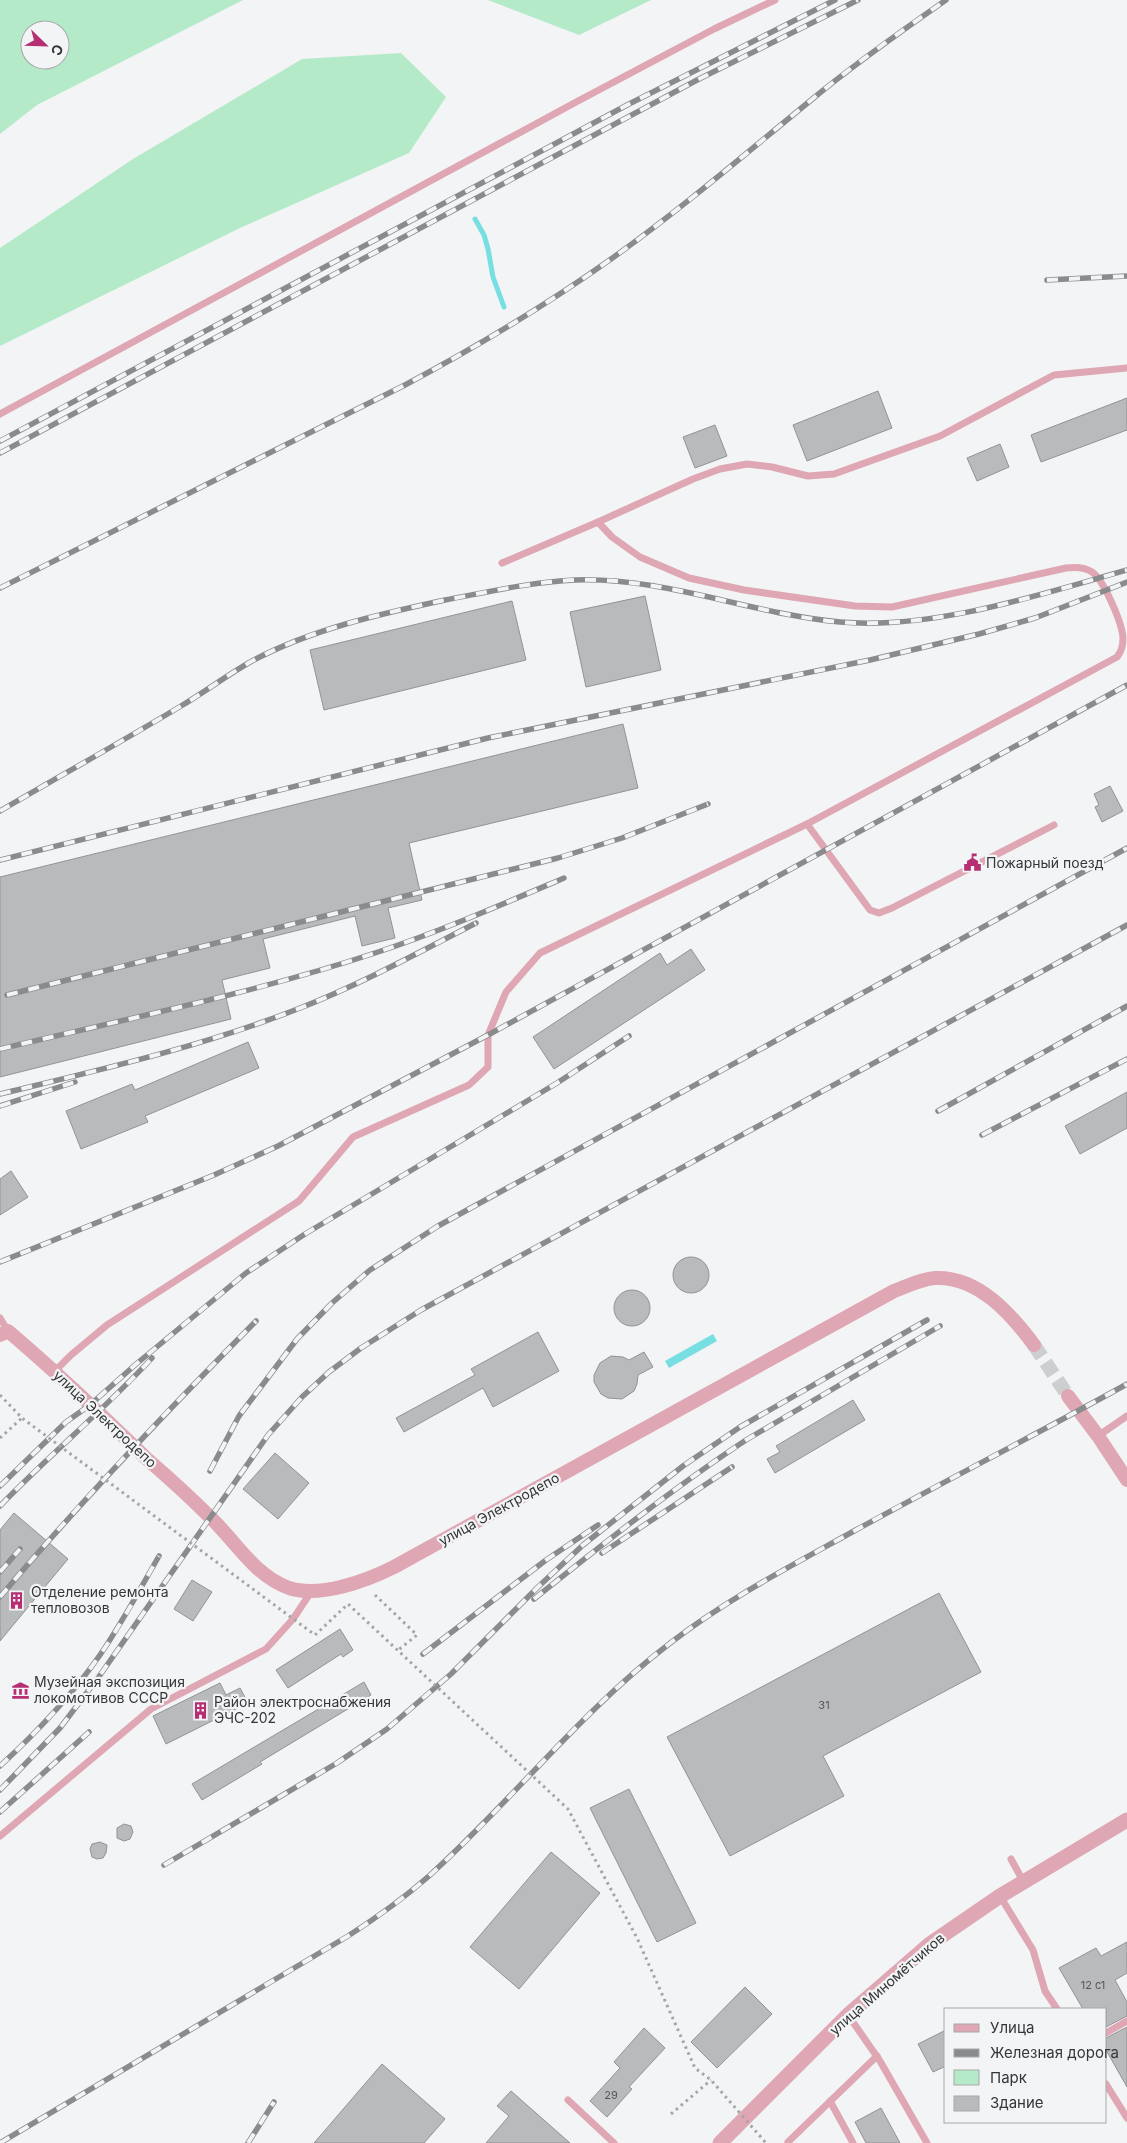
<svg xmlns="http://www.w3.org/2000/svg" width="1127" height="2143" font-family="Inter,sans-serif">
<rect width="100%" height="100%" fill="#f2f4f6"/>
<g fill="#b5eac9" fill-rule="evenodd">
<path d="M0,0H243L37,105L0,134ZM30,30H60V60H30Z"/>
<path d="M488,0H651L579,35Z"/>
<path d="M401,53L446,97L409,153L240,228L0,346V248L133,159L302,59Z"/>
</g>
<path fill="#77dee2" d="M713,1334L717,1341L669,1368L665,1361Z"/>
<g fill="none" stroke-linecap="round" stroke-linejoin="round">
<path stroke="#77dee2" stroke-width="5" d="M475,219L484,235L488,249L493,277L504,307"/>
</g>
<g fill="#b8babc" stroke="#929396">
<path d="M878,391L892,428L807,461L793,425Z"/>
<path d="M1127,398V430L1041,462L1031,435Z"/>
<path d="M715,425L727,456L695,468L683,437Z"/>
<path d="M1000,444L1009,467L977,481L967,458Z"/>
<path d="M645,596L661,670L586,687L570,612Z"/>
<path d="M512,601L526,660L324,710L310,650Z"/>
<path d="M623,724L638,788L409,843L422,900L388,908L395,938L362,946L355,916L263,939L270,968L222,980L231,1019L0,1077V877Z"/>
<path d="M1110,786L1123,811L1102,822L1095,807L1099,805L1094,794Z"/>
<path d="M691,949L705,970L554,1069L533,1037L660,953L667,965Z"/>
<path d="M248,1042L259,1068L145,1116L148,1122L81,1149L66,1111L132,1084L135,1090Z"/>
<path d="M1127,1092V1128L1080,1154L1065,1126Z"/>
<path d="M11,1171L28,1197L0,1215V1179Z"/>
<circle cx="691" cy="1275" r="18"/>
<circle cx="632" cy="1308" r="18"/>
<path d="M538,1332L559,1371L493,1407L483,1388L404,1432L396,1418L475,1375L471,1369Z"/>
<path d="M644,1352L653,1367L638,1375L637,1384L634,1391L622,1399L608,1398L601,1394L594,1382V1375L600,1363L611,1356L623,1357L629,1360Z"/>
<path d="M853,1400L865,1420L775,1473L767,1459L780,1452L776,1446Z"/>
<path d="M275,1453L309,1483L278,1519L243,1489Z"/>
<path d="M14,1513L68,1559L0,1641V1530Z"/>
<path d="M192,1580L212,1592L193,1621L174,1609Z"/>
<path d="M939,1593L981,1672L823,1756L844,1796L730,1856L667,1737Z"/>
<path d="M340,1629L353,1650L343,1657L341,1654L288,1688L276,1670Z"/>
<path d="M364,1682L371,1695L260,1762L262,1764L202,1800L192,1784Z"/>
<path d="M220,1683L226,1695L240,1688L248,1703L166,1744L153,1716Z"/>
<path d="M629,1789L696,1923L657,1942L590,1808Z"/>
<path d="M124,1824L131,1826L133,1832L130,1839L124,1841L117,1838V1828Z"/>
<path d="M100,1842L107,1845L106,1853L103,1858L97,1859L92,1857L90,1849L92,1844Z"/>
<path d="M551,1852L600,1893L519,1989L470,1947Z"/>
<path d="M1127,1942V1973L1115,1980L1127,2002V2016L1106,2027V2009H1083L1059,1968L1096,1948L1101,1956Z"/>
<path d="M745,1987L772,2014L717,2068L691,2042Z"/>
<path d="M1127,2027V2087L1106,2050V2038Z"/>
<path d="M644,2028L665,2048L629,2087L632,2089L607,2117L590,2101L620,2068L614,2062Z"/>
<path d="M946,2030V2066L933,2072L918,2044Z"/>
<path d="M382,2064L445,2119L424,2143H314Z"/>
<path d="M511,2091L570,2143H486L509,2116L497,2106Z"/>
<path d="M881,2108L900,2143H866L855,2122Z"/>
</g>
<g fill="none" stroke-linecap="round" stroke-linejoin="round">
<path stroke="#ccced0" stroke-width="14" stroke-dasharray="14 7" stroke-linecap="butt" d="M1034,1345L1068,1396"/>
<g stroke="#a3a5a6" stroke-width="3" stroke-dasharray="2.5 4" stroke-linecap="butt">
<path d="M0,1438L22,1418"/>
<path d="M375,1595L417,1635L397,1651"/>
<path d="M671,2114L711,2080"/>
</g>
<g stroke="#dfa6b3" stroke-width="7">
<path d="M0,414L578,101L714,29L775,0"/>
<path d="M502,563L598,522L693,479L720,469L747,464L772,467L808,476L834,474L940,436L1054,375L1127,368"/>
<path d="M807,824L870,910L879,913L892,908L1054,825"/>
<path d="M0,1318L8,1331"/>
<path d="M55,1371L71,1355L107,1325L299,1201L353,1137L469,1085L488,1067V1035L506,992L540,953L807,824L1117,657C1121,652 1123,646 1123,639C1123,625 1104,580 1092,572C1085,567 1074,567 1066,568L892,607L855,606L744,590L689,578L640,557L612,537L598,522"/>
<path d="M1098,1436L1127,1416"/>
<path d="M0,1836L151,1709L266,1649L293,1619L311,1592"/>
<path d="M1011,1859L1023,1881"/>
<path d="M1000,1896L1033,1950L1045,1991L1057,2009"/>
<path d="M848,2015L880,2061L927,2143"/>
<path d="M1106,2033L1127,2021"/>
<path d="M1106,2084L1127,2118"/>
<path d="M568,2100L614,2143"/>
<path d="M830,2101L853,2143"/>
<path d="M788,2142L877,2056"/>
</g>
<g stroke="#dfa6b3" stroke-width="14">
<path d="M0,1335L8,1331C56,1372 102,1415 147,1459C169,1478 191,1498 211,1518C236,1542 255,1576 289,1588C320,1598 366,1581 394,1567L894,1291C907,1286 921,1279 935,1278C978,1276 1011,1314 1034,1345"/>
<path d="M1068,1396L1098,1436L1127,1480"/>
</g>
<path stroke="#dfa6b3" stroke-width="15" d="M720,2143L848,2015L930,1944L1000,1896L1127,1820"/>
<defs>
<g id="rail">
<path d="M1047,280L1127,276"/>
<path d="M0,441L629,104L835,0"/>
<path d="M0,453L699,79L858,0"/>
<path d="M0,588L405,385C476,347 545,306 611,259C680,210 744,155 810,101C853,65 900,32 946,0"/>
<path d="M0,811C60,776 121,742 181,706C205,692 227,675 252,661C312,629 380,614 445,600C488,592 531,582 575,580C666,577 751,614 840,622C933,630 1038,595 1127,570"/>
<path d="M0,860L488,738L870,660L979,634L1035,618L1127,582"/>
<path d="M7,995L558,858L622,838L708,804"/>
<path d="M0,1049C126,1019 255,993 378,952C441,931 503,904 564,878"/>
<path d="M0,1094C99,1070 200,1047 295,1010C357,986 416,954 476,923"/>
<path d="M0,1106L75,1082"/>
<path d="M938,1111L1127,1006"/>
<path d="M982,1135L1127,1059"/>
<path d="M0,1262L214,1175L278,1146L488,1035L1127,685"/>
<path d="M210,1471L239,1416L297,1339L332,1303L370,1270L438,1226L1127,848"/>
<path d="M0,1486L66,1422L90,1405L135,1365L246,1273L305,1234L557,1083L629,1036"/>
<path d="M0,1506C49,1455 104,1410 152,1358"/>
<path d="M602,1553L732,1467"/>
<path d="M0,1572L20,1549"/>
<path d="M0,1597C81,1501 167,1411 256,1321"/>
<path d="M534,1599C603,1544 672,1489 746,1440L940,1326"/>
<path d="M423,1654L546,1560L598,1525"/>
<path d="M0,1766C36,1733 72,1695 100,1655C122,1623 140,1589 159,1556"/>
<path d="M0,1790L60,1728L98,1678L268,1435L302,1397L329,1372L361,1348L421,1310L1127,925"/>
<path d="M0,1812L89,1732"/>
<path d="M164,1865L337,1763L387,1729L451,1674L538,1587L583,1545L683,1466L740,1427L927,1320"/>
<path d="M0,2143L348,1936C376,1918 404,1898 429,1876C512,1801 580,1712 669,1644C727,1599 791,1566 854,1531C945,1481 1037,1434 1127,1384"/>
<path d="M248,2143L274,2102"/>
</g>
</defs>
<use href="#rail" stroke="#8a8b8d" stroke-width="5.5"/>
<use href="#rail" stroke="#f2f4f6" stroke-width="4" stroke-dasharray="11" stroke-linecap="butt"/>
<path stroke="#a3a5a6" stroke-width="3" stroke-dasharray="2.5 4" stroke-linecap="butt" d="M0,1395L22,1418L315,1635L348,1604L568,1809L637,1938L695,2068L711,2080L766,2143"/>
</g>
<defs>
<symbol id="civic-bare" viewBox="-9 -9 18 18"><path d="M-.6-6.5H3V-4.5H.6V-3L4-1V1h2V6H-6V1h2V-1L-.6-3ZM-1.2 2.5V6h2.4V2.5Z" fill="#b52f72" stroke="#f2f4f6" stroke-width="2.5" paint-order="stroke"/></symbol>
<symbol id="building-bare" viewBox="-9 -9 18 18"><path d="M-4-6H4V6H1V3H-1V6H-4ZM-2.5-4.3h1.7v1.8h-1.7ZM.8-4.3h1.7v1.8H.8ZM-2.5-1h1.7V.8h-1.7ZM.8-1h1.7V.8H.8Z" fill="#b52f72" stroke="#f2f4f6" stroke-width="2.5" paint-order="stroke"/></symbol>
<symbol id="museum-bare" viewBox="-9 -9 18 18"><path d="M0-6L6-3V-2H-6V-3ZM-5-1h2V3h-2ZM-1-1h2V3h-2ZM3-1h2V3H3ZM-6 4H6V6H-6Z" fill="#b52f72" stroke="#f2f4f6" stroke-width="2.5" paint-order="stroke"/></symbol>
</defs>
<g fill-rule="evenodd">
<use href="#civic-bare" x="960" y="850" width="25" height="25"/>
<use href="#building-bare" x="4" y="1588" width="25" height="25"/>
<use href="#museum-bare" x="8" y="1678" width="25" height="25"/>
<use href="#building-bare" x="188" y="1698" width="25" height="25"/>
</g>
<g text-anchor="middle" stroke-width="4.5" stroke-linejoin="round" paint-order="stroke">
<g font-size="11" fill="#565758">
<text x="824" y="1709">31</text>
<text x="1093" y="1989">12 с1</text>
<text x="611" y="2099">29</text>
</g>
<g font-size="14" fill="#353637" stroke="#f2f4f6" text-anchor="start">
<text x="986" y="868">Пожарный поезд</text>
<text x="31" y="1597">Отделение ремонта<tspan x="31" dy="16">тепловозов</tspan></text>
<text x="34" y="1687">Музейная экспозиция<tspan x="34" dy="16">локомотивов СССР</tspan></text>
<text x="214" y="1707">Район электроснабжения<tspan x="214" dy="16">ЭЧС-202</tspan></text>
</g>
<g font-size="14" fill="#353637" stroke="#f2f4f6">
<text transform="translate(105 1419) rotate(43)" y="5">улица Электродепо</text>
<text transform="translate(499 1509) rotate(-29)" y="5">улица Электродепо</text>
<text transform="translate(887 1984) rotate(-41)" y="5">улица Миномётчиков</text>
</g>
</g>
<rect x="944" y="2008" width="162" height="115" fill="#f2f4f6" stroke="#a6a8aa"/>
<rect x="954" y="2024" width="25" height="8" fill="#dfa6b3" stroke="#a6a8aa"/>
<text x="990" y="2033" font-size="15" fill="#353637">Улица</text>
<rect x="954" y="2049" width="25" height="8" fill="#8a8b8d" stroke="#a6a8aa"/>
<text x="990" y="2058" font-size="15" fill="#353637">Железная дорога</text>
<rect x="954" y="2070" width="25" height="15" fill="#b5eac9" stroke="#a6a8aa"/>
<text x="990" y="2083" font-size="15" fill="#353637">Парк</text>
<rect x="954" y="2096" width="25" height="15" fill="#b8babc" stroke="#a6a8aa"/>
<text x="990" y="2108" font-size="15" fill="#353637">Здание</text>
<g transform="translate(45 45) rotate(113)"><circle r="24" fill="#f2f4f6" stroke="#a6a8aa"/>
<path d="M0-4L9 19L0 12L-9 19Z" fill="#b52f72"/>
<text y="-8" font-size="14" font-weight="bold" text-anchor="middle" fill="#353637">С</text>
</g>
</svg>
